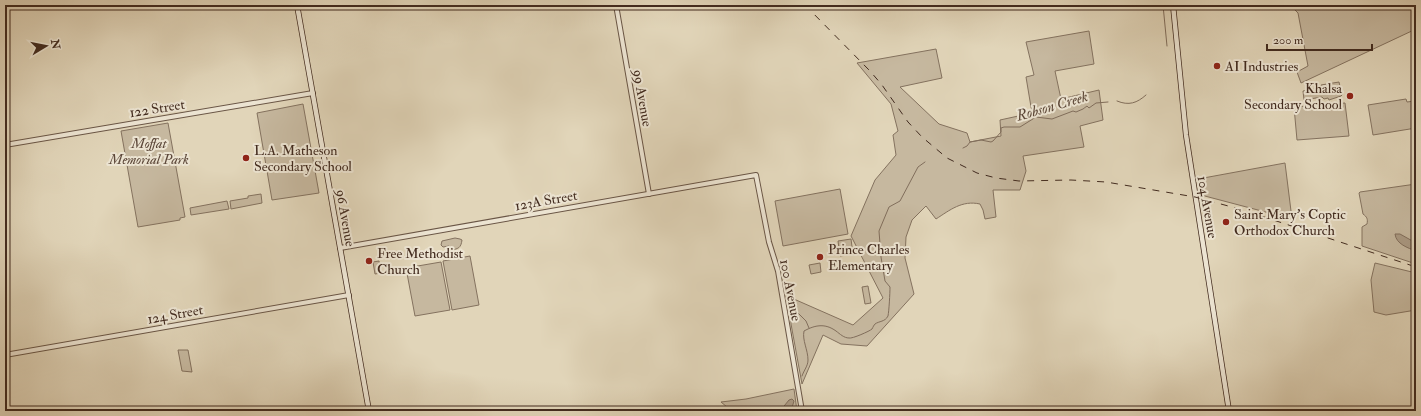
<svg xmlns="http://www.w3.org/2000/svg" width="1421" height="416" font-family="'IM FELL Double Pica',serif">
<rect width="100%" height="100%" fill="#e1d5b9"/>
<filter id="stains"><feTurbulence type="fractalNoise" baseFrequency=".005" numOctaves="4"/><feColorMatrix values="0 0 0 0 .2 0 0 0 0 .09 0 0 0 0 .02 0 0 0 .5 -.17"/></filter>
<radialGradient id="worn" r=".72"><stop offset=".6" stop-color="#630" stop-opacity="0"/><stop offset="1" stop-color="#630" stop-opacity=".3"/></radialGradient>
<g fill="#c6b89f" stroke="#84725f">
<path d="M1294,5H1416V29L1301,83L1297,72L1308,66L1298,13L1295,10Z"/>
<path d="M1089,31L1094,64L1055,71L1061,99L1099,90L1103,120L1080,126L1084,147L1023,156L1026,171L1020,190H993L996,217L985,219L983,210L980,204C962,200 950,210 936,219L926,206L912,220L906,237L905,258L914,294L867,346L841,344L823,335L802,384L791,324L790,306L787,296L853,325L883,298L851,236L875,180L896,155L893,135L898,131L891,104L857,63L936,49L942,78L900,87L939,124L967,133L970,142L1001,136L1000,120L1032,113L1026,77L1034,75L1026,42Z"/>
<path d="M1339,82L1342,95L1341,96L1329,100L1328,98L1324,99L1322,97L1304,100L1303,91L1321,88V85Z"/>
<path d="M1406,99L1407,102L1415,101L1416,110V128L1373,135L1368,105Z"/>
<path d="M1345,103L1349,136L1297,140L1294,107Z"/>
<path d="M303,104L319,193L272,200L257,113Z"/>
<path d="M168,123L185,217L180,218V220L138,227L121,131Z"/>
<path d="M1285,163L1292,219L1201,195L1198,179Z"/>
<path d="M1416,184V212L1413,214L1416,217V264L1362,246V227L1367,224C1368,219 1367,217 1363,214L1359,193L1360,192Z"/>
<path d="M840,189L848,234L783,246L775,201Z"/>
<path d="M261,194L262,203L231,209L230,201L248,198V196Z"/>
<path d="M227,201L229,209L191,215L190,208Z"/>
<path d="M455,238L460,239L462,240C461,248 458,249 451,250L449,246L443,247L441,245L442,241Z"/>
<path d="M851,239L853,254L840,256L838,241Z"/>
<path d="M470,256L479,305L452,310L443,261Z"/>
<path d="M379,261L381,273L375,274L373,262Z"/>
<path d="M441,262L450,310L415,316L406,268Z"/>
<path d="M820,263L821,272L811,274L809,265Z"/>
<path d="M1375,263L1416,273V310L1386,315L1374,312L1371,280Z"/>
<path d="M868,286L871,303L865,304L862,287Z"/>
<path d="M178,350H188L192,372L182,371Z"/>
<path d="M794,389L797,411H729L727,407L721,402L746,399Z"/>
</g>
<g fill="#ab9b85" stroke="#816e5c">
<path d="M1395,234H1400L1416,243V251C1408,248 1396,244 1395,234Z"/>
<path d="M789,400L792,399L794,401L791,411H780Z"/>
</g>
<g fill="none" stroke-linecap="round" stroke-linejoin="round">
<g stroke="#816e5c" stroke-width="1">
<path d="M1163,5L1167,46"/>
<path d="M1117,101C1129,106 1137,103 1146,95"/>
<path d="M963,148L967,146L970,142L981,140L991,142L993,141L1001,132V128L1004,127H1020L1036,117L1052,119L1073,111L1076,112L1083,109L1087,106L1089,108L1096,103L1108,102"/>
<path d="M789,304L806,321L809,328"/>
<path d="M802,376C804,370 808,366 808,360C808,350 802,340 804,331C815,325 825,323 836,331C840,334 844,338 849,338C852,339 870,331 872,329C873,327 874,325 875,324C879,321 885,322 888,316C889,311 890,293 890,287L885,281L881,257L879,231L889,207L900,201L918,167L925,162"/>
<path d="M753,408L755,411"/>
</g>
<defs>
<g id="tertiary">
<path d="M616,5L649,194"/>
<path d="M5,145L313,93"/>
<path d="M340,248L756,175L769,242L778,271L802,411"/>
<path d="M5,355L349,295"/>
</g>
<g id="secondary">
<path d="M297,5L369,411"/>
<path d="M1173,5L1186,135L1229,411"/>
</g>
</defs>
<use href="#tertiary" stroke="#6a5646" stroke-width="6"/>
<use href="#secondary" stroke="#422b1f" stroke-width="6"/>
<use href="#tertiary" stroke="#ece4d2" stroke-width="4"/>
<use href="#secondary" stroke="#ece4d2" stroke-width="4.5"/>
<path stroke="#422b1f" stroke-width="1" stroke-dasharray="7 7" stroke-linecap="butt" d="M805,5L870,71L882,85L908,122L922,137L947,158L977,173L996,178L1019,181L1071,180L1106,182L1195,197L1243,210L1416,267"/>
</g>
<g fill="#8f2418" stroke="#ece4d2" stroke-width="1.5">
<circle cx="1217" cy="66" r="4"/>
<circle cx="1350" cy="96" r="4"/>
<circle cx="246" cy="158" r="4"/>
<circle cx="1226" cy="222" r="4"/>
<circle cx="820" cy="257" r="4"/>
<circle cx="369" cy="261" r="4"/>
</g>
<g text-anchor="middle" stroke-width="4" stroke-linejoin="round" paint-order="stroke">
<g font-size="14" fill="#422b1f" stroke="#ece4d2" text-anchor="start">
<text x="1225" y="71">AI Industries</text>
<text x="1342" y="93" text-anchor="end">Khalsa<tspan x="1342" dy="16">Secondary School</tspan></text>
<text x="254" y="155">L.A. Matheson<tspan x="254" dy="16">Secondary School</tspan></text>
<text x="1234" y="219">Saint Mary's Coptic<tspan x="1234" dy="16">Orthodox Church</tspan></text>
<text x="828" y="254">Prince Charles<tspan x="828" dy="16">Elementary</tspan></text>
<text x="377" y="258">Free Methodist<tspan x="377" dy="16">Church</tspan></text>
</g>
<g font-size="14" fill="#422b1f" stroke="#ece4d2">
<text transform="translate(643 98) rotate(80)" y="5">99 Avenue</text>
<text transform="translate(157 108) rotate(-9)" y="5">122 Street</text>
<text transform="translate(546 200) rotate(-10)" y="5">123A Street</text>
<text transform="translate(1208 207) rotate(80)" y="5">104 Avenue</text>
<text transform="translate(346 218) rotate(80)" y="5">96 Avenue</text>
<text transform="translate(791 290) rotate(79)" y="5">100 Avenue</text>
<text transform="translate(175 314) rotate(-10)" y="5">124 Street</text>
</g>
<g font-size="14" font-style="italic" fill="#5c4739" stroke="#ece4d2">
<text x="149" y="148">Moffat<tspan x="149" dy="16">Memorial Park</tspan></text>
</g>
<g font-size="15" font-style="italic" fill="#5c4738" stroke="#ece4d2">
<text transform="translate(1052 106) rotate(-16)" y="5">Robson Creek</text>
</g>
</g>
<rect width="1421" height="416" fill="none" stroke="#e1d5b9" stroke-width="20"/>
<rect x="6" y="6" width="1409" height="404" fill="none" stroke="#422b1f" stroke-width="2"/>
<rect x="10" y="10" width="1401" height="396" fill="none" stroke="#422b1f"/>
<g transform="translate(46 46) rotate(80)" stroke="#ece4d2" stroke-width="3" paint-order="stroke">
<path d="M0-3L7 15L0 10L-7 15Z" fill="#422b1f"/>
<text y="-6" font-size="11" font-weight="bold" text-anchor="middle" fill="#422b1f">N</text>
</g>
<path d="M1267 44v6h105v-6" fill="none" stroke="#422b1f" stroke-width="2"/>
<text x="1273" y="44" font-size="12" fill="#422b1f" stroke="#ece4d2" stroke-width="3" paint-order="stroke">200 m</text>
<rect width="100%" height="100%" filter="url(#stains)"/>
<rect width="100%" height="100%" fill="url(#worn)"/>
</svg>
